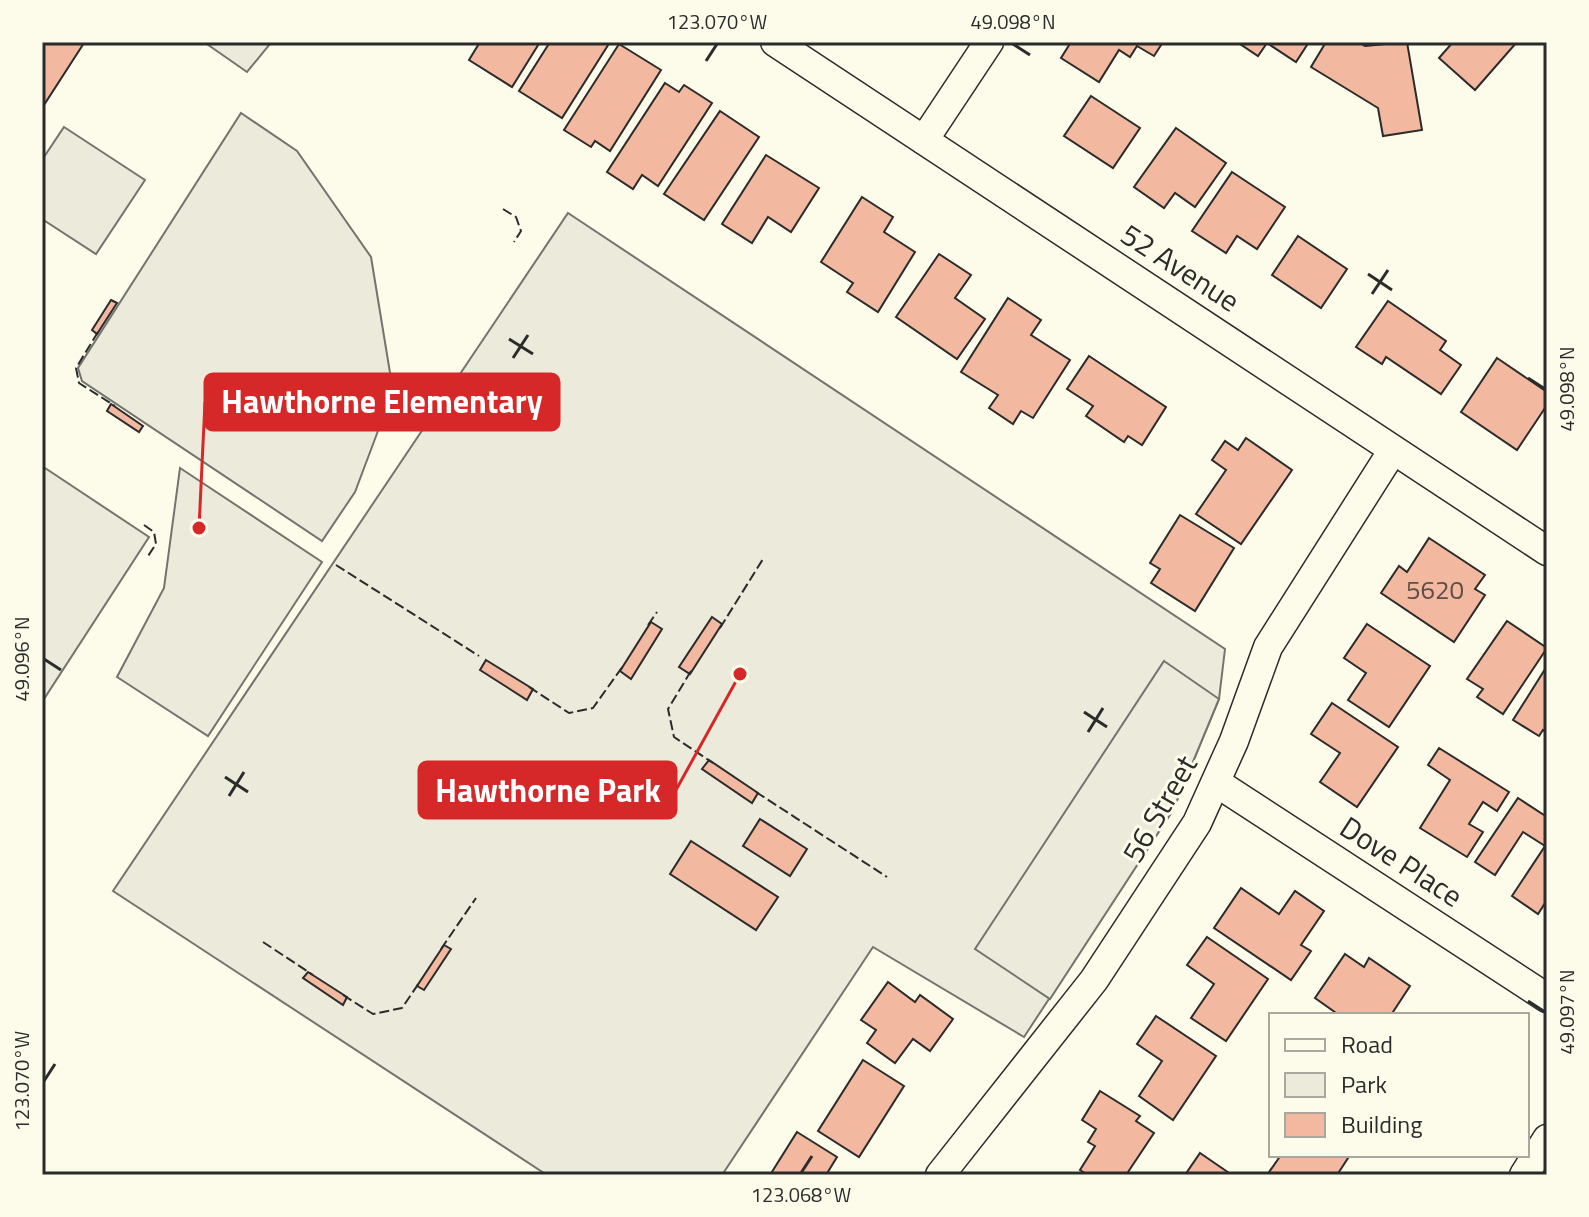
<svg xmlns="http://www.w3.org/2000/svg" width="1589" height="1217" font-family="'Titillium Web',sans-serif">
<rect width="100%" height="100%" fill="#fdfbea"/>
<g fill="#ecebdb" stroke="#74746e" stroke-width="2">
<path d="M204,42H267L270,44L247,72Z"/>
<path d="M241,113L297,151L371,257L393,391L355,492L322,541L82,381L78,368Z"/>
<path d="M64,127L145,180L96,254L42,219V160Z"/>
<path d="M568,213L1225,649L1219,699L1173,810L1024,1037L873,947L722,1175H547L113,891Z"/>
<path d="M42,466L149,537L42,702Z"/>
<path d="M180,468L322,562L208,736L117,677L164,588Z"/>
</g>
<path fill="#eceadb" stroke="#74746e" stroke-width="2" d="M1164,661L1219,699L1173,810L1050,999L975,949Z"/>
<g fill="#f2b8a0" stroke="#2b2b2b" stroke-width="2">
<path d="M42,42L84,43L42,108Z"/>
<path d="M480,42H540L512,87L469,60Z"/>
<path d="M550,42H610L562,118L519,91Z"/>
<path d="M1071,42H1163L1154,56L1137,46L1130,57L1119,50L1099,82L1061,58Z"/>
<path d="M1237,42H1309L1296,62L1267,43L1258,56Z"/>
<path d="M1326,42H1358L1365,46L1407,42L1422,130L1383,136L1378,108L1311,67Z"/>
<path d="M1453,42H1517L1475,90L1439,58Z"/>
<path d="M619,44L661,70L610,151L595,141L591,147L564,130Z"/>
<path d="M665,83L679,92L684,85L712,103L658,186L642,175L633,189L607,172Z"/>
<path d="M1091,96L1140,128L1113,168L1064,136Z"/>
<path d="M720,111L759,137L704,220L664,194Z"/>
<path d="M1176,128L1226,163L1195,207L1175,193L1164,208L1134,187Z"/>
<path d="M766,155L819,188L791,232L768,217L752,243L722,224Z"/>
<path d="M1232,172L1285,207L1257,249L1237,236L1226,253L1192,231Z"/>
<path d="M862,197L893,217L884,232L915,252L878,312L847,292L853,283L821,262Z"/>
<path d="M1298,236L1347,269L1321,308L1272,275Z"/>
<path d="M939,254L971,275L955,298L985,319L957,359L896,317Z"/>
<path d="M1008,298L1041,320L1031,335L1070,360L1033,418L1021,411L1013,424L989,408L998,395L961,372Z"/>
<path d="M111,300L117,303L97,334L92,330Z"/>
<path d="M1388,301L1446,341L1440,350L1461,365L1441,394L1386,357L1382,364L1356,347Z"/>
<path d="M1089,356L1166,407L1142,445L1128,436L1124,442L1086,416L1093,406L1067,389Z"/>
<path d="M1497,358L1547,392V405L1517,450L1461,412Z"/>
<path d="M111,404L143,426L139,432L107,411Z"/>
<path d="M1246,438L1292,470L1241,544L1196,514L1226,470L1212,460L1225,441L1238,450Z"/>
<path d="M1180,515L1234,548L1195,611L1151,583L1160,569L1150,563Z"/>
<path d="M1429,538L1485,575L1475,589L1485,595L1454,642L1381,593L1399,566L1407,572Z"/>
<path d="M712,617L722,624L690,674L679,667Z"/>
<path d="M1507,621L1547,648L1503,714L1477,697L1483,689L1467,679Z"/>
<path d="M651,622L662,629L631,679L620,671Z"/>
<path d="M1367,624L1430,666L1389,727L1348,700L1366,673L1344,658Z"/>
<path d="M486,660L533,689L527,700L480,670Z"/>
<path d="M1547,666V733L1543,730L1539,736L1513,720Z"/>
<path d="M1332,703L1398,747L1357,807L1320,782L1340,753L1311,734Z"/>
<path d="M1439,748L1509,792L1497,811L1483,802L1469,824L1483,832L1467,857L1420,828L1450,780L1428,765Z"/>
<path d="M709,760L758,793L752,803L702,769Z"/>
<path d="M1518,798L1547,817V900L1538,914L1512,896L1545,846L1523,832L1495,875L1475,862Z"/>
<path d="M760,819L807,849L790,876L743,846Z"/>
<path d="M691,841L778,897L756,930L670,874Z"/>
<path d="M1241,888L1279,914L1295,891L1324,911L1301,945L1311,951L1291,980L1214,928Z"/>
<path d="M1207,937L1268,979L1226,1041L1191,1018L1214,984L1187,965Z"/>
<path d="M444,945L451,949L424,990L417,986Z"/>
<path d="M1345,954L1364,967L1369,958L1410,986L1391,1015H1339L1315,998Z"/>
<path d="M308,972L347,997L343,1005L303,978Z"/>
<path d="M888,982L915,1002L920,995L953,1019L930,1051L913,1039L895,1063L867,1043L876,1030L861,1020Z"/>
<path d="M1156,1016L1216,1056L1173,1120L1139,1096L1162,1061L1137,1044Z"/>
<path d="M863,1060L904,1086L859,1157L818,1131Z"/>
<path d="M1100,1091L1140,1116L1136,1121L1154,1133L1126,1175H1088L1080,1170L1095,1146L1088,1142L1096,1129L1082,1120Z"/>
<path d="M797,1132L837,1157L826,1175H770Z"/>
<path d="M1200,1153L1232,1175H1185Z"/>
<path d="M1281,1155H1350L1337,1175H1267Z"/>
</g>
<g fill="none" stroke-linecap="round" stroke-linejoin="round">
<defs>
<g id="street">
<path d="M775,42L1547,551"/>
<path d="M924,140L989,42"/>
<path d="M1217,783L1547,998"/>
<path d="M940,1175L1094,980L1197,823L1234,741L1268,647L1393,450"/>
<path d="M1524,1175L1547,1139"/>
</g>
</defs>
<use href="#street" stroke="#2b2b2b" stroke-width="31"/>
<use href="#street" stroke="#fdfbea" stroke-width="28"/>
<g stroke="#2b2b2b" stroke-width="2" stroke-dasharray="10 4" stroke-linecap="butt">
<path d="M503,209L516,217L521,231L514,242"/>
<path d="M98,332L76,368L79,383L115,406"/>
<path d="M144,525L154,532L156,544L148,556"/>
<path d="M336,565L479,656"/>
<path d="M648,625L657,612"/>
<path d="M720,628L763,559"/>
<path d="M691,671L668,709L674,737L713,763"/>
<path d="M529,687L569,713L593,708L623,666"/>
<path d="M756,792L887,877"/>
<path d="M263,942L313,975"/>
<path d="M441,949L476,898"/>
<path d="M343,995L373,1014L402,1008L419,983"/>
</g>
</g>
<path fill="none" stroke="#2b2b2b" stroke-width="3" d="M1013,44L1030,55M706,61L717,44M1368,274L1392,290M1372,294L1388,270M509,339L533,354M513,358L528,335M1528,378L1545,389M44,659L61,670M1084,712L1107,727M1088,732L1103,708M225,777L248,792M229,796L244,772M1528,1001L1545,1012M44,1081L55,1064M801,1173L812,1156"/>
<g text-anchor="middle" stroke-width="6" stroke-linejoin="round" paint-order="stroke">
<g font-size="26" fill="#5d4e48">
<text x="1435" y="599">5620</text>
</g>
<g font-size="30" fill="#2b2b2b" stroke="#fdfbea">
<text transform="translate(1180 268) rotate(33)" y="10">52 Avenue</text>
<text transform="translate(1160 809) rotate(-60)" y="10">56 Street</text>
<text transform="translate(1401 862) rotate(33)" y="10">Dove Place</text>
</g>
</g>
<path fill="none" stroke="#d62828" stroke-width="3" d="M199 528L205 402M740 674L676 790"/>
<g fill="#d62828" stroke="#fdfbea" stroke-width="3">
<circle cx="199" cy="528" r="8"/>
<circle cx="740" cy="674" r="8"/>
</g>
<g fill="#d62828" stroke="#d62828" stroke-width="3">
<rect x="205" y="374" width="354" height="56" rx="8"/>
<rect x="419" y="762" width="257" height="56" rx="8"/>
</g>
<g font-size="32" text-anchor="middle" font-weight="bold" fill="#fff">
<text x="382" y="413">Hawthorne Elementary</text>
<text x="548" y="802">Hawthorne Park</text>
</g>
<rect width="1589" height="1217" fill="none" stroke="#fdfbea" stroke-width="88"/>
<rect x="1269" y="1013" width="260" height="144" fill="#fdfbea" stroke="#a9a89e" stroke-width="2"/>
<rect x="1285" y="1039" width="40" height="12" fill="#fdfbea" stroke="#a9a89e" stroke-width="2"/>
<text x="1341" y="1053" font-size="24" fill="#2b2b2b">Road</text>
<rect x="1285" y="1073" width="40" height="24" fill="#ecebdb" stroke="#a9a89e" stroke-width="2"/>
<text x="1341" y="1093" font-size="24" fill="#2b2b2b">Park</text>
<rect x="1285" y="1113" width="40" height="24" fill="#f2b8a0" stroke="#a9a89e" stroke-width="2"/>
<text x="1341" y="1133" font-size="24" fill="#2b2b2b">Building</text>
<rect x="44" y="44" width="1501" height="1129" fill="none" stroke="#2b2b2b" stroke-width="3"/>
<g font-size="20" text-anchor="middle" fill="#2b2b2b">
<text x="717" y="29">123.070°W</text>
<text x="1013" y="29">49.098°N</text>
<text transform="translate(1567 389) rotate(-90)" y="7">49.098°N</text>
<text transform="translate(22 659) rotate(-90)" y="7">49.096°N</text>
<text transform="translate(1567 1012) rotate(-90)" y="7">49.097°N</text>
<text transform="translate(22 1081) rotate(-90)" y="7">123.070°W</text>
<text x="801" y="1202">123.068°W</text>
</g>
</svg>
